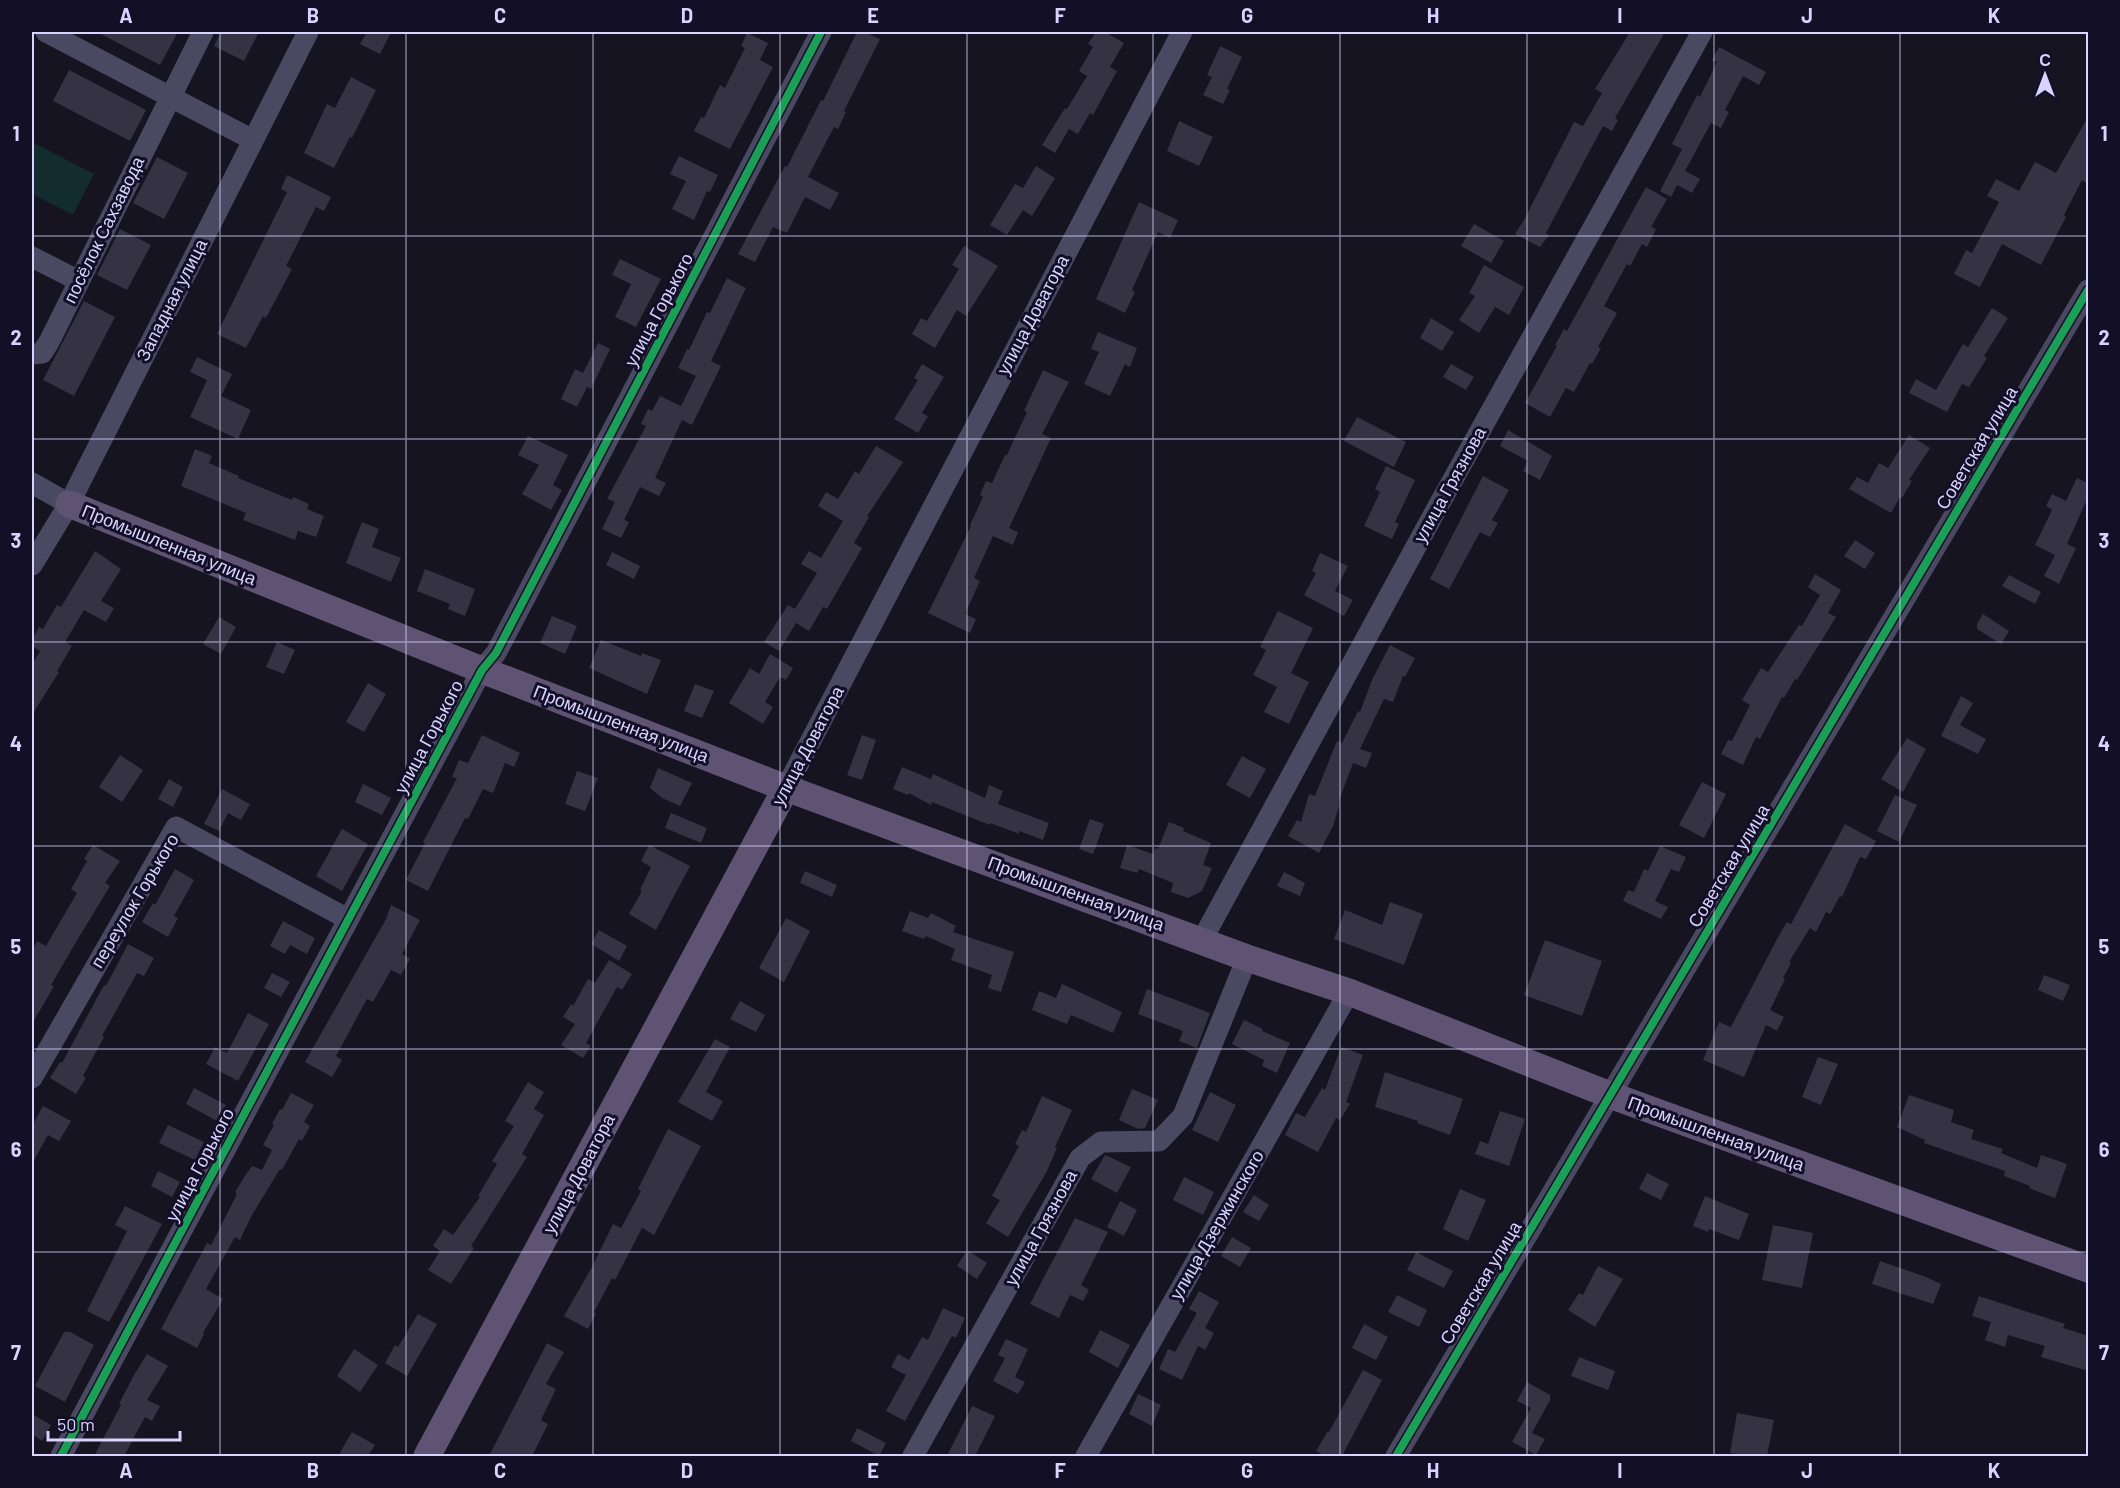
<svg xmlns="http://www.w3.org/2000/svg" width="2120" height="1488" font-family="Barlow,sans-serif">
<rect width="100%" height="100%" fill="#161421"/>
<path fill="#132c2d" d="M32,142L94,174L73,215L32,194Z"/>
<g fill="#343243">
<path d="M97,32H178L160,65Z"/>
<path d="M221,32H259L244,61L214,46Z"/>
<path d="M367,32H391L380,54L360,44Z"/>
<path d="M857,32H864L880,39L844,111L846,112L838,129L834,127L808,177L839,193L830,210L805,197L787,233L773,227L755,262L738,254L785,166L787,167L821,100L823,101Z"/>
<path d="M1096,32H1105L1124,43L1110,67L1117,71L1093,115L1090,113L1078,134L1069,129L1055,153L1042,145L1065,108L1067,109L1087,76L1079,71L1093,47L1088,44Z"/>
<path d="M1630,32H1665L1615,118L1618,120L1612,131L1603,126L1546,233L1549,235L1540,247L1515,234L1524,220L1574,122L1583,126L1602,93L1595,89Z"/>
<path d="M747,33L768,43L760,60L773,67L730,149L694,131L701,117L704,118L720,85L725,88L745,48L741,46Z"/>
<path d="M1220,46L1242,57L1227,89L1230,90L1223,104L1203,95L1212,77L1207,75Z"/>
<path d="M1719,47L1766,72L1759,85L1743,76L1725,110L1729,112L1721,128L1711,123L1685,171L1700,179L1692,193L1677,185L1671,197L1660,191L1682,149L1672,144L1697,95L1700,97L1717,62L1712,60Z"/>
<path d="M69,70L146,110L130,141L53,101Z"/>
<path d="M351,77L376,90L352,138L350,137L334,168L304,153L327,104L335,108Z"/>
<path d="M2088,117V184L2082,180L2064,215L2066,217L2041,265L2002,244L1980,287L1954,274L1966,250L1972,253L1999,202L1987,196L1996,179L2019,191L2035,162L2056,173Z"/>
<path d="M1179,121L1213,137L1199,166L1167,151Z"/>
<path d="M679,156L718,175L710,192L707,191L694,220L672,209L686,181L670,174Z"/>
<path d="M157,157L188,173L164,219L133,203Z"/>
<path d="M1036,166L1055,178L1032,216L1023,210L1007,235L990,225L1015,184L1023,188Z"/>
<path d="M287,175L331,197L324,211L316,207L286,266L292,269L266,318L263,316L246,348L217,334L287,192L281,189Z"/>
<path d="M1646,187L1667,199L1651,227L1656,229L1647,247L1642,244L1630,266L1627,264L1604,306L1617,313L1598,347L1601,348L1592,364L1590,363L1574,392L1566,388L1550,417L1525,403L1557,346L1555,345L1564,329L1567,331Z"/>
<path d="M1139,202L1178,220L1170,238L1158,232L1132,290L1135,292L1125,313L1096,299Z"/>
<path d="M1474,224L1504,241L1491,263L1461,246Z"/>
<path d="M120,229L151,245L127,290L97,275Z"/>
<path d="M964,246L998,266L966,316L957,310L935,348L912,334L921,318L927,321L959,269L952,265Z"/>
<path d="M620,259L661,279L636,327L615,317L631,284L612,275Z"/>
<path d="M1484,265L1524,287L1509,315L1495,307L1479,333L1459,320L1475,296L1469,293Z"/>
<path d="M727,278L746,288L711,361L721,366L692,425L682,420L655,478L666,483L659,496L640,487L624,520L629,522L621,538L602,529L615,502L607,499L646,426L641,424L648,409L652,411L660,396L681,406L696,376L678,368L687,349L689,350L707,312L710,313Z"/>
<path d="M84,301L115,317L74,396L43,380Z"/>
<path d="M1992,308L2008,318L1984,356L1987,358L1969,387L1962,384L1947,412L1909,393L1916,379L1936,390L1963,344L1968,347Z"/>
<path d="M1431,318L1454,332L1442,351L1420,338Z"/>
<path d="M1098,332L1137,348L1130,367L1125,364L1110,396L1084,384L1099,352L1091,349Z"/>
<path d="M598,343L610,349L591,389L587,387L577,407L561,399L575,369L583,373Z"/>
<path d="M197,357L232,374L221,396L251,410L238,439L190,417L207,380L190,372Z"/>
<path d="M922,364L944,377L922,413L928,416L918,433L894,419L918,380L914,378Z"/>
<path d="M1451,364L1474,377L1466,390L1443,377Z"/>
<path d="M1043,370L1069,382L1042,434L1051,438L1009,528L1018,532L1013,545L993,536L974,578L980,581L965,614L976,619L970,633L928,613L971,526L970,525L983,497L980,495L986,481L992,483L1005,455H1007L1027,412L1024,411Z"/>
<path d="M1357,417L1406,442L1394,467L1344,441Z"/>
<path d="M1508,430L1552,456L1540,480L1523,471L1528,461L1500,446Z"/>
<path d="M1909,435L1930,448L1909,480L1912,481L1902,498L1900,497L1891,513L1849,489L1857,477L1868,483L1879,463L1888,468Z"/>
<path d="M528,436L568,455L553,485L562,490L551,510L522,494L539,465L518,455Z"/>
<path d="M876,446L903,462L867,516L869,517L854,543L862,548L827,609L823,607L809,631L796,623L779,651L764,642L788,605L795,609L817,573L801,564L809,551L821,558L843,521L818,506L826,492L838,499L855,471L859,474Z"/>
<path d="M195,449L212,456L209,463L239,476L238,478L292,500L293,497L309,504L307,509L324,516L316,537L298,531L295,540L259,526L243,520L246,513L181,486Z"/>
<path d="M1386,466L1415,480L1395,522L1399,524L1392,539L1364,526L1380,492L1375,489Z"/>
<path d="M1483,476L1509,490L1492,520L1498,523L1490,537L1480,532L1449,589L1430,579Z"/>
<path d="M2077,478L2088,483V497L2067,544L2076,548L2059,584L2044,576L2055,555L2035,545L2052,510L2046,506L2052,494L2066,501Z"/>
<path d="M362,522L379,529L372,547L401,558L391,582L346,563Z"/>
<path d="M1855,540L1875,553L1865,569L1844,556Z"/>
<path d="M95,551L121,569L101,601L114,608L106,622L84,610L65,642L72,646L57,671L59,672L32,715V665L40,651L32,646V640L39,627L43,629L57,605L61,607Z"/>
<path d="M612,552L640,566L634,579L606,565Z"/>
<path d="M1320,553L1348,566L1335,591L1353,600L1344,616L1304,595L1316,573L1312,571Z"/>
<path d="M425,569L475,589L465,616L448,609L450,604L417,591Z"/>
<path d="M1815,574L1841,590L1828,613L1836,617L1797,680L1795,679L1784,698L1782,697L1760,739L1756,737L1743,765L1721,754L1728,740L1732,741L1750,705L1742,700L1761,668L1768,672L1799,625L1802,626L1820,595L1808,587Z"/>
<path d="M2009,575L2041,592L2035,604L2002,586Z"/>
<path d="M1278,611L1313,628L1291,673L1309,682L1289,724L1264,712L1277,687L1253,675L1266,650L1260,647Z"/>
<path d="M1983,614L2009,631L2001,644L1977,629V624Z"/>
<path d="M552,616L577,626L565,654L540,643Z"/>
<path d="M219,617L236,627L221,654L203,644Z"/>
<path d="M601,640L641,656L642,653L661,660L647,694L589,668Z"/>
<path d="M277,642L295,650L284,674L266,667Z"/>
<path d="M1390,645L1415,658L1405,677L1403,676L1393,702L1384,699L1360,749L1372,753L1366,768L1353,763L1338,803H1340L1333,826L1319,853L1288,836L1297,820L1301,822L1309,794L1315,796L1337,741L1342,743L1358,711L1360,712L1372,680Z"/>
<path d="M770,654L793,668L786,680L780,677L765,702L773,707L763,724L729,703L750,668L759,674Z"/>
<path d="M368,683L386,694L364,732L346,722Z"/>
<path d="M695,684L714,691L702,718L684,711Z"/>
<path d="M1961,696L1973,703L1960,725L1986,739L1978,754L1941,736Z"/>
<path d="M482,735L520,753L514,767L505,763L493,793L483,789L468,819L465,818L428,891L406,880L425,843L423,842L457,778L452,777L459,760L468,763Z"/>
<path d="M862,735L876,740L862,780L847,775Z"/>
<path d="M1907,738L1926,749L1903,792L1881,779Z"/>
<path d="M120,755L143,770L122,802L99,787Z"/>
<path d="M1242,756L1266,769L1250,798L1226,785Z"/>
<path d="M902,767L931,779L933,774L985,798L989,785L1003,791L998,804L1049,823L1043,840L1019,831V834L990,823V825L932,802L931,805L909,793L908,795L893,789Z"/>
<path d="M658,768L692,783L680,806L662,798L650,788Z"/>
<path d="M577,771L598,778L585,811L565,804Z"/>
<path d="M169,779L183,787L173,807L158,799Z"/>
<path d="M1702,782L1726,794L1704,838L1679,825Z"/>
<path d="M363,784L391,798L382,815L355,802Z"/>
<path d="M222,789L250,804L241,820L228,813L219,831L204,824Z"/>
<path d="M1895,795L1917,805L1899,842L1877,831Z"/>
<path d="M671,813L707,828L701,843L665,828Z"/>
<path d="M1090,819L1104,824L1093,854L1079,849Z"/>
<path d="M1169,822L1184,828L1183,831L1211,843L1203,865L1212,868L1202,891L1188,898L1171,892L1173,883L1139,869L1137,873L1120,868L1127,845L1153,854L1155,848L1158,849Z"/>
<path d="M1845,824L1876,841L1866,859L1860,857L1842,897L1840,896L1830,914L1826,912L1816,932L1810,928L1789,962L1791,963L1783,978L1785,979L1770,1010L1784,1017L1777,1031L1766,1025L1744,1077L1703,1060L1719,1022L1731,1027L1777,939L1787,922L1791,924Z"/>
<path d="M342,829L368,844L342,891L316,876Z"/>
<path d="M93,845L120,861L105,883L110,886L76,942L51,985L54,986L32,1024V951L37,941L46,946L77,893L71,889L87,861L84,859Z"/>
<path d="M649,845L690,866L656,930L629,914L642,891L640,890L651,867L641,861Z"/>
<path d="M1660,846L1686,857L1679,872L1671,869L1655,901L1668,907L1661,919L1623,901L1628,890L1634,892L1644,869L1648,871Z"/>
<path d="M175,869L194,880L174,916L178,918L168,937L142,922L153,903L155,905Z"/>
<path d="M805,871L837,885L832,897L800,883Z"/>
<path d="M1284,872L1305,883L1300,896L1277,886Z"/>
<path d="M1390,902L1423,914L1404,965L1334,939L1345,910L1382,925Z"/>
<path d="M391,905L420,920L402,954L410,959L401,975L391,970L373,1002L367,999L336,1056L342,1060L332,1077L305,1062L386,919Z"/>
<path d="M910,911L928,918L931,913L956,926L953,932L1014,952L1001,992L988,988L992,975L951,960L955,949L926,936L924,939L902,931Z"/>
<path d="M786,918L810,931L784,982L759,968Z"/>
<path d="M283,921L315,938L307,954L290,945L285,954L270,946Z"/>
<path d="M599,930L627,946L619,961L591,944Z"/>
<path d="M1545,940L1602,961L1582,1016L1524,995Z"/>
<path d="M128,944L154,958L144,976L137,973L102,1036L104,1037L83,1076L86,1078L76,1094L50,1078L60,1062L62,1063L104,985L106,986Z"/>
<path d="M609,960L632,974L622,990L617,987L586,1043L591,1046L583,1058L561,1045L575,1024L563,1017L571,1004L573,1006L588,979L595,983Z"/>
<path d="M272,973L290,982L281,997L264,988Z"/>
<path d="M2044,975L2070,985L2063,1001L2038,990Z"/>
<path d="M1062,984L1122,1012L1113,1033L1071,1015L1067,1024L1032,1010L1039,991L1056,998Z"/>
<path d="M1147,989L1210,1013L1197,1048L1179,1041L1183,1031L1138,1014Z"/>
<path d="M740,1001L765,1015L756,1032L730,1019Z"/>
<path d="M248,1013L269,1024L238,1081L206,1064L215,1047L227,1053Z"/>
<path d="M1244,1020L1263,1029L1262,1031L1290,1043L1277,1073L1262,1066L1264,1060L1232,1044Z"/>
<path d="M715,1039L730,1047L706,1092L723,1101L712,1121L678,1102Z"/>
<path d="M1341,1047L1363,1055L1346,1102L1350,1104L1340,1120L1336,1118L1318,1152L1285,1135L1296,1113L1305,1117L1322,1088L1325,1090Z"/>
<path d="M1818,1057L1838,1064L1821,1105L1802,1097Z"/>
<path d="M1385,1072L1463,1099L1450,1135L1417,1123L1418,1121L1375,1107Z"/>
<path d="M528,1082L544,1092L534,1109L544,1115L522,1154L527,1157L471,1246L474,1248L451,1284L428,1270L440,1251L433,1246L444,1229L453,1235L480,1197L478,1196L497,1164L492,1161L514,1126L505,1121Z"/>
<path d="M194,1088L226,1105L217,1121L186,1104Z"/>
<path d="M1132,1089L1158,1100L1145,1128L1138,1129L1119,1120Z"/>
<path d="M1210,1092L1236,1105L1218,1142L1192,1130Z"/>
<path d="M291,1093L314,1105L304,1122L310,1126L302,1141L299,1139L282,1170L280,1169L252,1215L240,1240L235,1237L206,1289L223,1299L203,1333L204,1334L197,1348L161,1329L207,1243L211,1245L237,1194L235,1192L245,1176L252,1166L262,1170L272,1150L263,1145L274,1125L272,1124L280,1109L282,1110Z"/>
<path d="M1909,1095L1954,1110L1951,1122L1974,1130L1971,1139L2003,1149L2001,1153L2037,1168L2041,1155L2067,1164L2055,1198L2029,1188L2030,1186L2004,1176L2005,1171L1924,1143L1925,1140L1897,1127Z"/>
<path d="M1042,1096L1072,1110L1055,1147L1057,1148L1046,1173L1008,1237L986,1223L1000,1200L992,1196L1019,1146L1015,1144L1022,1130L1026,1132Z"/>
<path d="M43,1106L71,1121L59,1141L48,1135L32,1164V1126Z"/>
<path d="M1500,1111L1525,1119L1509,1166L1475,1154L1480,1141L1488,1144Z"/>
<path d="M168,1125L204,1142L195,1160L159,1143Z"/>
<path d="M668,1129L701,1146L654,1235L642,1228L615,1280L612,1278L594,1312L596,1314L588,1329L564,1316L592,1267L613,1224L621,1228L641,1191L638,1189Z"/>
<path d="M1105,1155L1131,1167L1117,1193L1091,1179Z"/>
<path d="M158,1171L180,1182L172,1197L151,1186Z"/>
<path d="M1647,1173L1669,1184L1661,1200L1639,1189Z"/>
<path d="M1184,1177L1214,1192L1203,1215L1173,1200Z"/>
<path d="M1460,1189L1486,1200L1468,1241L1443,1229Z"/>
<path d="M1254,1195L1269,1205L1259,1221L1243,1212Z"/>
<path d="M1705,1196L1749,1214L1739,1240L1709,1229L1708,1232L1693,1226Z"/>
<path d="M1120,1201L1137,1210L1124,1236L1107,1227Z"/>
<path d="M125,1206L162,1224L109,1322L87,1311L127,1231L115,1225Z"/>
<path d="M1075,1218L1108,1232L1081,1285L1089,1290L1083,1301L1070,1295L1059,1318L1030,1304Z"/>
<path d="M1773,1225L1813,1233L1802,1288L1762,1280Z"/>
<path d="M1232,1237L1251,1248L1240,1267L1221,1256Z"/>
<path d="M967,1250L987,1263L977,1279L957,1266Z"/>
<path d="M1416,1252L1453,1271L1444,1288L1407,1270Z"/>
<path d="M1880,1261L1926,1277L1941,1284L1933,1304L1872,1284Z"/>
<path d="M1598,1266L1623,1279L1595,1327L1568,1310L1579,1293L1583,1295Z"/>
<path d="M1199,1291L1219,1302L1205,1328L1214,1333L1205,1350L1198,1346L1182,1380L1159,1369L1168,1349L1175,1352L1197,1313L1189,1309Z"/>
<path d="M1397,1295L1427,1310L1419,1327L1388,1312Z"/>
<path d="M1979,1296L2065,1324L2063,1328L2088,1336V1360L2085,1370L2041,1357L2045,1346L2008,1335L2005,1347L1985,1340L1991,1322L1972,1316Z"/>
<path d="M943,1308L965,1318L956,1338L952,1336L905,1421L886,1411L906,1375L891,1367L898,1354L909,1360L922,1337L928,1340Z"/>
<path d="M418,1314L437,1324L407,1376L385,1363L395,1345L398,1347Z"/>
<path d="M1364,1324L1388,1337L1376,1360L1352,1348Z"/>
<path d="M1100,1330L1130,1345L1118,1368L1089,1352Z"/>
<path d="M64,1332H70L94,1345L65,1402L35,1386Z"/>
<path d="M1006,1339L1028,1349L1015,1377L1025,1382L1018,1394L993,1381L1005,1358L998,1355Z"/>
<path d="M547,1343L564,1352L546,1384L556,1389L541,1420L548,1424L532,1456H489Z"/>
<path d="M354,1349L378,1365L360,1392L337,1376Z"/>
<path d="M147,1354L168,1366L147,1400L160,1406L152,1421L145,1417L124,1456H94L121,1405L119,1404L134,1375Z"/>
<path d="M1579,1357L1615,1371L1608,1390L1571,1376Z"/>
<path d="M1363,1370L1382,1380L1342,1456H1326L1316,1451L1328,1431L1329,1432Z"/>
<path d="M1527,1382L1550,1395V1400L1532,1433L1545,1439L1536,1455L1512,1442L1531,1408L1517,1401Z"/>
<path d="M1138,1394L1161,1405L1152,1426L1129,1414Z"/>
<path d="M972,1406L995,1416L975,1456H947Z"/>
<path d="M1737,1413L1774,1420L1767,1456H1748L1730,1453Z"/>
<path d="M32,1414L51,1425L42,1441L32,1434Z"/>
<path d="M857,1428L886,1443L879,1456L851,1441Z"/>
<path d="M352,1432L375,1445L368,1456H338Z"/>
</g>
<g fill="none" stroke-linecap="round" stroke-linejoin="round">
<g stroke="#4a4962" stroke-width="21">
<path d="M46,32L253,140"/>
<path d="M32,257L79,281"/>
<path d="M32,354L42,353L49,342L203,32"/>
<path d="M32,483L69,504"/>
<path d="M32,565L69,504L308,32"/>
<path d="M786,788L1182,32"/>
<path d="M1202,940L1431,519L1702,32"/>
<path d="M32,1078L176,827L348,919"/>
<path d="M61,1456L482,670L496,653L821,32"/>
<path d="M913,1456L1080,1158L1101,1142L1159,1141L1183,1116L1247,958"/>
<path d="M1086,1456L1349,992"/>
<path d="M1396,1456L2088,290"/>
</g>
<g stroke="#5e5373" stroke-width="27">
<path d="M69,504L482,670L786,788L1247,958L1349,992L1610,1095L2088,1269"/>
<path d="M427,1456L786,788"/>
</g>
<defs>
<g id="cycleway">
<path d="M61,1456L482,670L496,653L821,32"/>
<path d="M1396,1456L2088,290"/>
</g>
</defs>
<use href="#cycleway" stroke="#130f26" stroke-width="11"/>
<use href="#cycleway" stroke="#1a9f57" stroke-width="8"/>
</g>
<path fill="none" stroke="#d9d4ff" stroke-width="1.5" stroke-opacity="0.55" d="M220,32V1456M406,32V1456M593,32V1456M780,32V1456M967,32V1456M1153,32V1456M1340,32V1456M1527,32V1456M1714,32V1456M1900,32V1456M32,236H2088M32,439H2088M32,642H2088M32,846H2088M32,1049H2088M32,1252H2088"/>
<g text-anchor="middle" stroke-width="6" stroke-linejoin="round" paint-order="stroke">
<g font-size="18" fill="#d9d4ff" stroke="#130f26">
<text transform="translate(104 230) rotate(-64)" y="6">посёлок Сахзавода</text>
<text transform="translate(172 300) rotate(-63)" y="6">Западная улица</text>
<text transform="translate(659 310) rotate(-62)" y="6">улица Горького</text>
<text transform="translate(1033 315) rotate(-62)" y="6">улица Доватора</text>
<text transform="translate(1977 448) rotate(-59)" y="6">Советская улица</text>
<text transform="translate(1450 485) rotate(-61)" y="6">улица Грязнова</text>
<text transform="translate(169 545) rotate(22)" y="6">Промышленная улица</text>
<text transform="translate(621 724) rotate(21)" y="6">Промышленная улица</text>
<text transform="translate(429 737) rotate(-62)" y="6">улица Горького</text>
<text transform="translate(808 746) rotate(-62)" y="6">улица Доватора</text>
<text transform="translate(1729 866) rotate(-59)" y="6">Советская улица</text>
<text transform="translate(1076 894) rotate(20)" y="6">Промышленная улица</text>
<text transform="translate(135 901) rotate(-59)" y="6">переулок Горького</text>
<text transform="translate(1716 1134) rotate(20)" y="6">Промышленная улица</text>
<text transform="translate(200 1165) rotate(-62)" y="6">улица Горького</text>
<text transform="translate(579 1174) rotate(-62)" y="6">улица Доватора</text>
<text transform="translate(1217 1225) rotate(-60)" y="6">улица Дзержинского</text>
<text transform="translate(1041 1228) rotate(-61)" y="6">улица Грязнова</text>
<text transform="translate(1481 1283) rotate(-59)" y="6">Советская улица</text>
</g>
</g>
<rect width="2120" height="1488" fill="none" stroke="#130f26" stroke-width="66"/>
<g transform="translate(2045 75)" stroke="#130f26" stroke-width="4.5" paint-order="stroke">
<path d="M0-4.5L10 22L0 15L-10 22Z" fill="#d9d4ff"/>
<text y="-9" font-size="16" font-weight="bold" text-anchor="middle" fill="#d9d4ff">С</text>
</g>
<path d="M48 1431v9h132v-9" fill="none" stroke="#d9d4ff" stroke-width="3"/>
<text x="57" y="1431" font-size="18" fill="#d9d4ff" stroke="#130f26" stroke-width="4.5" paint-order="stroke">50 m</text>
<rect x="33" y="33" width="2054" height="1422" fill="none" stroke="#d9d4ff" stroke-width="2"/>
<g font-size="20" text-anchor="middle" font-weight="bold" fill="#d9d4ff">
<text x="126" y="23">A</text>
<text x="313" y="23">B</text>
<text x="500" y="23">C</text>
<text x="687" y="23">D</text>
<text x="873" y="23">E</text>
<text x="1060" y="23">F</text>
<text x="1247" y="23">G</text>
<text x="1433" y="23">H</text>
<text x="1620" y="23">I</text>
<text x="1807" y="23">J</text>
<text x="1994" y="23">K</text>
<text x="16" y="141">1</text>
<text x="2104" y="141">1</text>
<text x="16" y="345">2</text>
<text x="2104" y="345">2</text>
<text x="16" y="548">3</text>
<text x="2104" y="548">3</text>
<text x="16" y="751">4</text>
<text x="2104" y="751">4</text>
<text x="16" y="954">5</text>
<text x="2104" y="954">5</text>
<text x="16" y="1157">6</text>
<text x="2104" y="1157">6</text>
<text x="16" y="1360">7</text>
<text x="2104" y="1360">7</text>
<text x="126" y="1478">A</text>
<text x="313" y="1478">B</text>
<text x="500" y="1478">C</text>
<text x="687" y="1478">D</text>
<text x="873" y="1478">E</text>
<text x="1060" y="1478">F</text>
<text x="1247" y="1478">G</text>
<text x="1433" y="1478">H</text>
<text x="1620" y="1478">I</text>
<text x="1807" y="1478">J</text>
<text x="1994" y="1478">K</text>
</g>
</svg>
